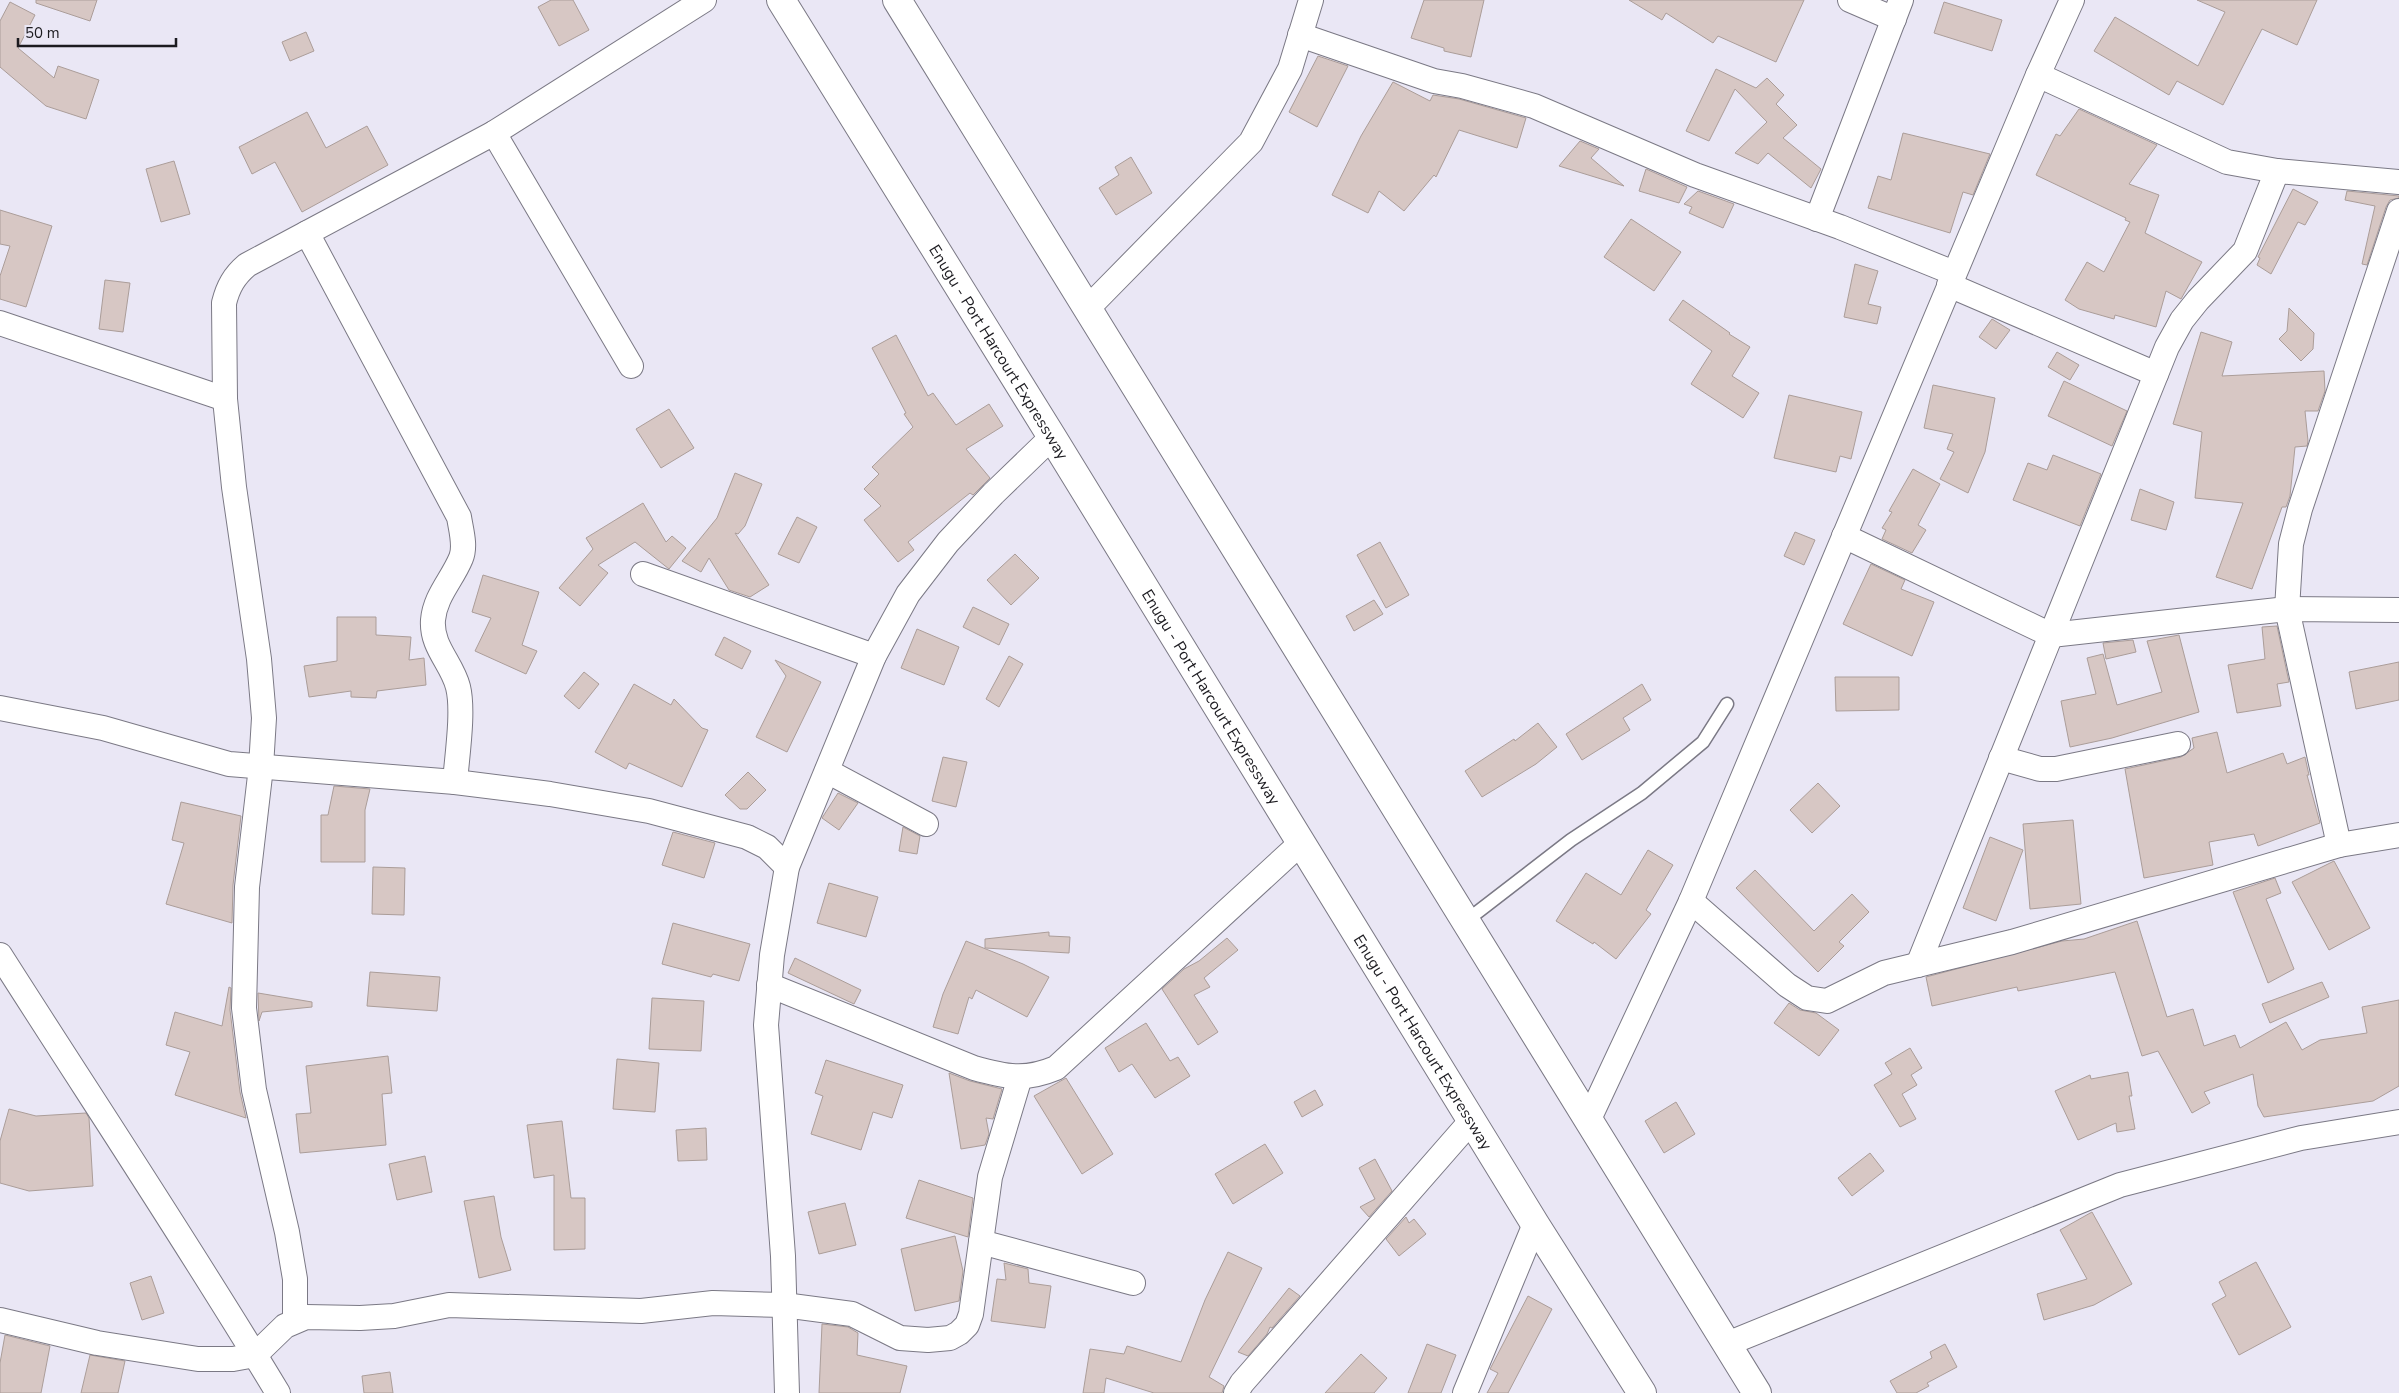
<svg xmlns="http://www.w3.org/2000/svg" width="2399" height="1393" font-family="'Nunito Sans',sans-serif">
<rect width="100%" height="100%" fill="#eae7f5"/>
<g fill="#d7c7c4" stroke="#ab9d99">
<path d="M36,0H97L90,21L36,3Z"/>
<path d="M551,0H573L589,30L559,46L538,7Z"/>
<path d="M1424,0H1484L1471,57L1444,51V48L1411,38Z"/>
<path d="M1629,0H1804L1776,62L1718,36L1713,43L1666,13L1662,20Z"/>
<path d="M2197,0H2317L2297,45L2262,29L2223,105L2177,81L2169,95L2094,51L2115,17L2198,66L2225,12Z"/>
<path d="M10,2L35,15L18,48L54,78L58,66L99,80L86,119L46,106L0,67V21Z"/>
<path d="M1944,2L2002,20L1992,51L1934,33Z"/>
<path d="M306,32L314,51L290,61L282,42Z"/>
<path d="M1318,56L1348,66L1317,127L1289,112Z"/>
<path d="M1716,69L1756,88L1767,78L1784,95L1776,104L1797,125L1783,138L1821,169L1811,188L1768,153L1758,164L1735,153L1767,122L1735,89L1709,141L1686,131Z"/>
<path d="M1393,82L1430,101L1433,95L1459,99L1526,118L1517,148L1459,130L1436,177L1434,175L1404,211L1379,191L1368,213L1332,195L1361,136Z"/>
<path d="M2079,109L2157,145L2129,184L2159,195L2145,233L2202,262L2181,299L2166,291L2156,327L2115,315L2114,319L2079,309L2065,300L2087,262L2104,272L2130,222L2125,220L2126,218L2036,175L2056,134L2060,136Z"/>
<path d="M307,112L326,148L367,126L388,165L302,212L275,162L252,174L239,147Z"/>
<path d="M1903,133L1990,154L1973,195L1963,192L1950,233L1868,208L1878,176L1891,180Z"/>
<path d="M1580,141L1599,149L1591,158L1624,186L1559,166Z"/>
<path d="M1131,157L1152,193L1116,215L1099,188L1119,175L1115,167Z"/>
<path d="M174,161L190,214L161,222L146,169Z"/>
<path d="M1646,169L1687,187L1679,203L1639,191Z"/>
<path d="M2293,189L2318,202L2305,225L2298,222L2271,274L2257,265L2260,258L2258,257Z"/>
<path d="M1698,191L1734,204L1723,228L1689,213L1692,207L1684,204Z"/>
<path d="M2347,191L2399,196V198L2390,200L2386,207L2367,265L2362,264L2375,206L2345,200Z"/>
<path d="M0,210L52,226L26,307L0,299V276L10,246L0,244Z"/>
<path d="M1631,219L1681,252L1654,291L1604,257Z"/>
<path d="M1855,264L1878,271L1868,304L1881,307L1877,324L1844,317Z"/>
<path d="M105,280L130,283L123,332L99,329Z"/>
<path d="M1683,300L1730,333L1729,334L1750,347L1732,376L1759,393L1743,418L1691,384L1712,351L1669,320Z"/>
<path d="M2289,308L2314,333L2313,349L2301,361L2279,339L2287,331Z"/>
<path d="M1992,319L2010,330L1996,349L1979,337Z"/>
<path d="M2201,332L2232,342L2222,376L2324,371L2325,391L2318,411H2305L2308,441L2307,446L2295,447L2290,496L2286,507H2282L2252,589L2216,577L2243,503L2195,498L2202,432L2173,424Z"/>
<path d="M896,335L928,396L933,393L956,425L989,404L1003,426L966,449L990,478L973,495L970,493L908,542L914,550L898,562L864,520L881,506L864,489L879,474L872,467L913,427L904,414L906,413L872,348Z"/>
<path d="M2057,352L2079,365L2070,380L2048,367Z"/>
<path d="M2064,381L2127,411L2112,446L2048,416Z"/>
<path d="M1933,385L1995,398L1985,452L1968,493L1940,479L1954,452L1947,449L1953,434L1924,428Z"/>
<path d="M1789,395L1862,412L1851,459L1840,456L1836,472L1774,458Z"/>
<path d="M669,409L694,448L661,468L636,429Z"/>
<path d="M2053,455L2101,474L2080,526L2013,500L2028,463L2047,470Z"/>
<path d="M1913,469L1940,484L1918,525L1926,530L1912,553L1882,539L1886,530L1882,528L1892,512L1889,511Z"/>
<path d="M735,473L762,484L745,526L738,534L735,533L769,585L750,597L729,590L709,558L701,572L682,561L717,518Z"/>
<path d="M2140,489L2174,502L2166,530L2131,520Z"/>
<path d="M643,503L666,542L672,536L686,548L669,569L635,542L598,565L608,573L580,606L559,588L593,549L586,538Z"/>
<path d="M797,517L817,527L799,563L778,554Z"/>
<path d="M1795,532L1815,540L1804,565L1784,556Z"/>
<path d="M1380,542L1409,595L1386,608L1357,555Z"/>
<path d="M1015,554L1039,578L1011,605L987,580Z"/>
<path d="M1871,564L1905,580L1901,589L1934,602L1912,656L1843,624Z"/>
<path d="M483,575L539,592L522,645L537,651L526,674L475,651L491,618L472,612Z"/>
<path d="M1374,600L1383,614L1354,631L1346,616Z"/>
<path d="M973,607L1009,624L999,645L963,627Z"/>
<path d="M337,617H376V635L411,637L409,660L424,658L426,685L377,691L376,698L351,697V691L309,697L304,666L337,661Z"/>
<path d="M2277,626L2289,682L2277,684L2281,706L2237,713L2228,665L2265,659L2262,627Z"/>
<path d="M917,629L959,647L944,685L901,668Z"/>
<path d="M2179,635L2199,712L2112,738L2070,747L2061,701L2096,694L2087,658L2103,654L2117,705L2162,692L2147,641Z"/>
<path d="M724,637L751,651L742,669L715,655Z"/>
<path d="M2133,640L2136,652L2106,659L2103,643Z"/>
<path d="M1009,656L1023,664L999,707L986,699Z"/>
<path d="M775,660L821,682L787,752L756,737L786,676Z"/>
<path d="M2399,662V700L2356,709L2349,672Z"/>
<path d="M584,672L599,684L579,709L564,696Z"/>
<path d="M1835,677H1899V710L1836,711Z"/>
<path d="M634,684L671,705L674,699L702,728L708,730L682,787L629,763L626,769L595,752Z"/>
<path d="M1642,684L1651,700L1623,718L1630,730L1582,760L1566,734Z"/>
<path d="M1538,723L1557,747L1536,764L1482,797L1465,771L1514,739L1515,741Z"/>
<path d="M2217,732L2227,773L2283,753L2287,764L2305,757L2309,775H2307L2320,823L2258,846L2254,834L2209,842L2213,865L2144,878L2125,769L2181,757L2194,748L2192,738Z"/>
<path d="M943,757L967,762L956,807L932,801Z"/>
<path d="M748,772L766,790L747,809H740L725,795Z"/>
<path d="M1818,783L1840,806L1812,833L1790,810Z"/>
<path d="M334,786L370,789L365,810V862H321V815H328Z"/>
<path d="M838,793L858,803L839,830L822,818Z"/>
<path d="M181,802L241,816L233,885L232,923L166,904L184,843L172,840Z"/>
<path d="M2073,820L2081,904L2030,909L2023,824Z"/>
<path d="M903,827L920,836L917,854L899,851Z"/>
<path d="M673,832L715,843L704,878L662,865Z"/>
<path d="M1990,837L2023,850L1996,921L1963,908Z"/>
<path d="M1648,850L1673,865L1646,910L1651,914L1616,959L1594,942L1593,944L1556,921L1586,873L1621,895Z"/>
<path d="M2334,861L2370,928L2329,950L2292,882Z"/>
<path d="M373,867L405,868L404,915L372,914Z"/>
<path d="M1755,870L1814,931L1852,894L1869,912L1839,942L1844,946L1818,972L1736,888Z"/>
<path d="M2275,878L2281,893L2266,899L2294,969L2268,983L2233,892Z"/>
<path d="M829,883L878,897L866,937L817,923Z"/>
<path d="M2137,921L2167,1017L2193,1009L2204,1046L2235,1035L2240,1048L2286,1022L2302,1050L2320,1040L2367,1033L2362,1007L2399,1000V1086L2373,1101L2264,1117L2258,1106L2253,1074L2204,1092L2210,1103L2192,1113L2158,1051L2142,1056L2115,972L2018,991L2017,987L1932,1006L1926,977L2062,941L2084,939Z"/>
<path d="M673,923L750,944L739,981L713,974L711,977L662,964Z"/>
<path d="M1049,932V936L1070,937L1069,953L985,948V939Z"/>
<path d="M1227,938L1238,950L1204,978L1210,987L1194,995L1218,1032L1198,1045L1162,989L1184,969L1199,961Z"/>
<path d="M966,941L1023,964L1049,977L1027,1017L976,990L972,999L969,997L958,1034L933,1027L943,994Z"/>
<path d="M795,958L861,990L854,1004L788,973Z"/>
<path d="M370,972L440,977L437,1011L367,1006Z"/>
<path d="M2322,982L2329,997L2270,1023L2262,1004Z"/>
<path d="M229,987L231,988L230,1010L240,1092L246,1118L175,1095L190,1052L166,1045L175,1012L222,1026Z"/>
<path d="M258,993L312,1002V1007L262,1012L259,1021Z"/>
<path d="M652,998L704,1001L701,1051L649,1049Z"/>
<path d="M1789,1003L1800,1010L1816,1013L1839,1030L1819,1056L1774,1023Z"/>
<path d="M1146,1023L1170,1061L1178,1057L1190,1076L1155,1098L1132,1064L1119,1072L1105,1048Z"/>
<path d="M1910,1048L1922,1068L1911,1075L1917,1085L1902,1094L1916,1119L1900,1127L1874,1085L1892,1074L1885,1063Z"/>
<path d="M388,1056L392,1093L382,1094L386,1145L300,1153L296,1114L311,1113L306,1066Z"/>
<path d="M617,1059L659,1063L655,1112L613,1109Z"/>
<path d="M826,1060L903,1085L892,1118L873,1112L861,1150L811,1134L823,1096L815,1093Z"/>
<path d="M2128,1072L2132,1096H2129L2135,1129L2117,1132L2116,1123L2078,1140L2055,1091L2090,1075L2091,1079Z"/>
<path d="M949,1073L970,1081L1002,1089L993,1119L986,1118L989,1134L985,1145L961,1149Z"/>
<path d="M1066,1078L1113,1154L1082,1174L1034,1096Z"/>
<path d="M1315,1090L1323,1105L1302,1117L1294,1102Z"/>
<path d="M1676,1102L1695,1134L1664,1153L1645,1121Z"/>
<path d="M9,1109L36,1116L86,1113L89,1118L93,1186L29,1191L0,1183V1141Z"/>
<path d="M562,1121L571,1198H585V1249L554,1250V1175L534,1178L527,1125Z"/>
<path d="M706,1128L707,1160L678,1161L676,1130Z"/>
<path d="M1265,1144L1283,1173L1233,1204L1215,1174Z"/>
<path d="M1870,1153L1884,1171L1852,1196L1838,1178Z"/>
<path d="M425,1156L432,1192L397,1200L389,1164Z"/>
<path d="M1375,1159L1392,1191L1369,1217L1360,1207L1375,1199L1359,1168Z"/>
<path d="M919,1180L973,1198L968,1237L906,1218Z"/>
<path d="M494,1196L501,1237L511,1270L479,1278L464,1201Z"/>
<path d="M845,1203L856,1245L819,1254L808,1212Z"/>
<path d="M2092,1212L2132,1284L2094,1305L2044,1320L2037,1294L2087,1279L2060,1230Z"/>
<path d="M1406,1217L1409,1223L1414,1219L1426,1234L1399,1256L1386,1239Z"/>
<path d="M955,1236L963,1271L959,1301L915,1311L901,1249Z"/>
<path d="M1228,1252L1262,1268L1209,1377L1224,1386L1222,1393H1154L1106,1378L1104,1393H1083L1090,1349L1124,1354L1127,1346L1181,1362L1205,1300Z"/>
<path d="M2256,1262L2291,1327L2239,1355L2212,1304L2226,1296L2219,1282Z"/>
<path d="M1004,1263L1028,1269L1029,1283L1051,1286L1045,1328L991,1321L997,1279L1006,1280Z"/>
<path d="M151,1276L164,1313L142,1320L130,1283Z"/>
<path d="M1289,1288L1300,1296L1272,1328L1270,1327L1267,1334L1248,1356L1238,1352Z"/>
<path d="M1528,1296L1552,1309L1508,1393H1487L1498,1373L1490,1369Z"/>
<path d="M822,1324L848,1327L858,1333L857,1355L907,1366L900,1393H819Z"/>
<path d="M5,1335L50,1346L41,1393H0V1363Z"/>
<path d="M1427,1344L1456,1355L1441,1393H1408Z"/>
<path d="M1945,1344L1957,1367L1927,1383L1929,1386L1916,1393H1897L1890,1381L1932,1358L1930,1352Z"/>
<path d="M1361,1354L1387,1378L1374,1393H1325Z"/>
<path d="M90,1355L125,1361L118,1393H81Z"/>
<path d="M390,1372L393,1393H364L362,1376Z"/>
</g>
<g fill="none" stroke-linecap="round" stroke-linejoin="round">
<defs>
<path id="lane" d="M1466,921L1571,840L1642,793L1703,742L1727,704"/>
<g id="street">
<path d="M1850,0L1894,19"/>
<path d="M1300,35L1434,81L1462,86L1534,106L1695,175L1840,227L1954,273"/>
<path d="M2038,75L2227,162L2277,171L2399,182"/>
<path d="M494,133L631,366"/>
<path d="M1817,219L1901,0"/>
<path d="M307,233L459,517C461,530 466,546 461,558C452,580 435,596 433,620C431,647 452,663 458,687C464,711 457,756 455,782"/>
<path d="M1949,285L2156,374"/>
<path d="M1087,309L1251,142L1290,69L1311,0"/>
<path d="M0,323L225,399"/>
<path d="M1844,536L2051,635L2287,609L2399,610"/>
<path d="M643,574L874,656"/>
<path d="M0,708L103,728L229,764L455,782L550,794L649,811L747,837L767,847L787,867"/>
<path d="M2001,758L2040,769H2056L2178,744"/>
<path d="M827,771L926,824"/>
<path d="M2339,845L2287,609L2291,544L2300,509L2399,211"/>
<path d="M1691,901L1787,985L1807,998L1827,1001L1884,973L2012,942L2339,845L2399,835"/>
<path d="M0,955C93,1101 189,1245 278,1393"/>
<path d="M1918,965L2167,347L2182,320L2198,300L2245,251L2277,171"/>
<path d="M769,985L974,1068C1006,1077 1025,1081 1056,1068L1302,842"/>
<path d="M1589,1119L1691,901L2038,75L2072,0"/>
<path d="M981,1242L1133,1283"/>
<path d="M0,1320L97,1343L198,1359H233L255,1355L285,1326L306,1317L360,1318L394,1316L449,1305L641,1311L713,1303L784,1305L852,1314L900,1338L928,1340L950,1338L959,1333L967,1325L971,1314L990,1177L1020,1077"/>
<path d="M295,1320V1279L287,1232L254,1090L244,1008L247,887L261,767L264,718L259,659L234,487L225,399L224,303C228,287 234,276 247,265L494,133L704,0"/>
<path d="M1727,1344L2120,1185L2301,1138L2399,1122"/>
<path d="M787,1393L783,1256L766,1025L772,955L787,867L874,656L908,594L948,542L993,494L1052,437"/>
<path d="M1236,1393L1242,1383L1472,1120"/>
<path d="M1465,1393L1535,1224"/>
</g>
<g id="highway">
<path id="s1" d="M781,0L1052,437L1535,1224L1642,1393"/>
<path d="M897,0L1757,1393"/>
</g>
</defs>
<use href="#lane" stroke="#7b7985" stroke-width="15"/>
<use href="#street" stroke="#7b7985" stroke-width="26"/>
<use href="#highway" stroke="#7b7985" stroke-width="30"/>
<use href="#lane" stroke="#fff" stroke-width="12"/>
<use href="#street" stroke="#fff" stroke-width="24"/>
<use href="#highway" stroke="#fff" stroke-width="28"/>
</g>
<g text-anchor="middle" stroke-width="4.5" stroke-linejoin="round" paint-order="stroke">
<g font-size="16" fill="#1c1b20" stroke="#eae7f5">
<text dy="6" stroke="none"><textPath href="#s1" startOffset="414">Enugu - Port Harcourt Expressway</textPath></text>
<text dy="6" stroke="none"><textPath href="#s1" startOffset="819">Enugu - Port Harcourt Expressway</textPath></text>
<text dy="6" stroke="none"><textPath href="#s1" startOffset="1224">Enugu - Port Harcourt Expressway</textPath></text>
</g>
</g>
<path d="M18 38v8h158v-8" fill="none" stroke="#1c1b20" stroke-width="2.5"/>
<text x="25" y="38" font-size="15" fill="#1c1b20" stroke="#eae7f5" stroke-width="4" paint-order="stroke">50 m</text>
</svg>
